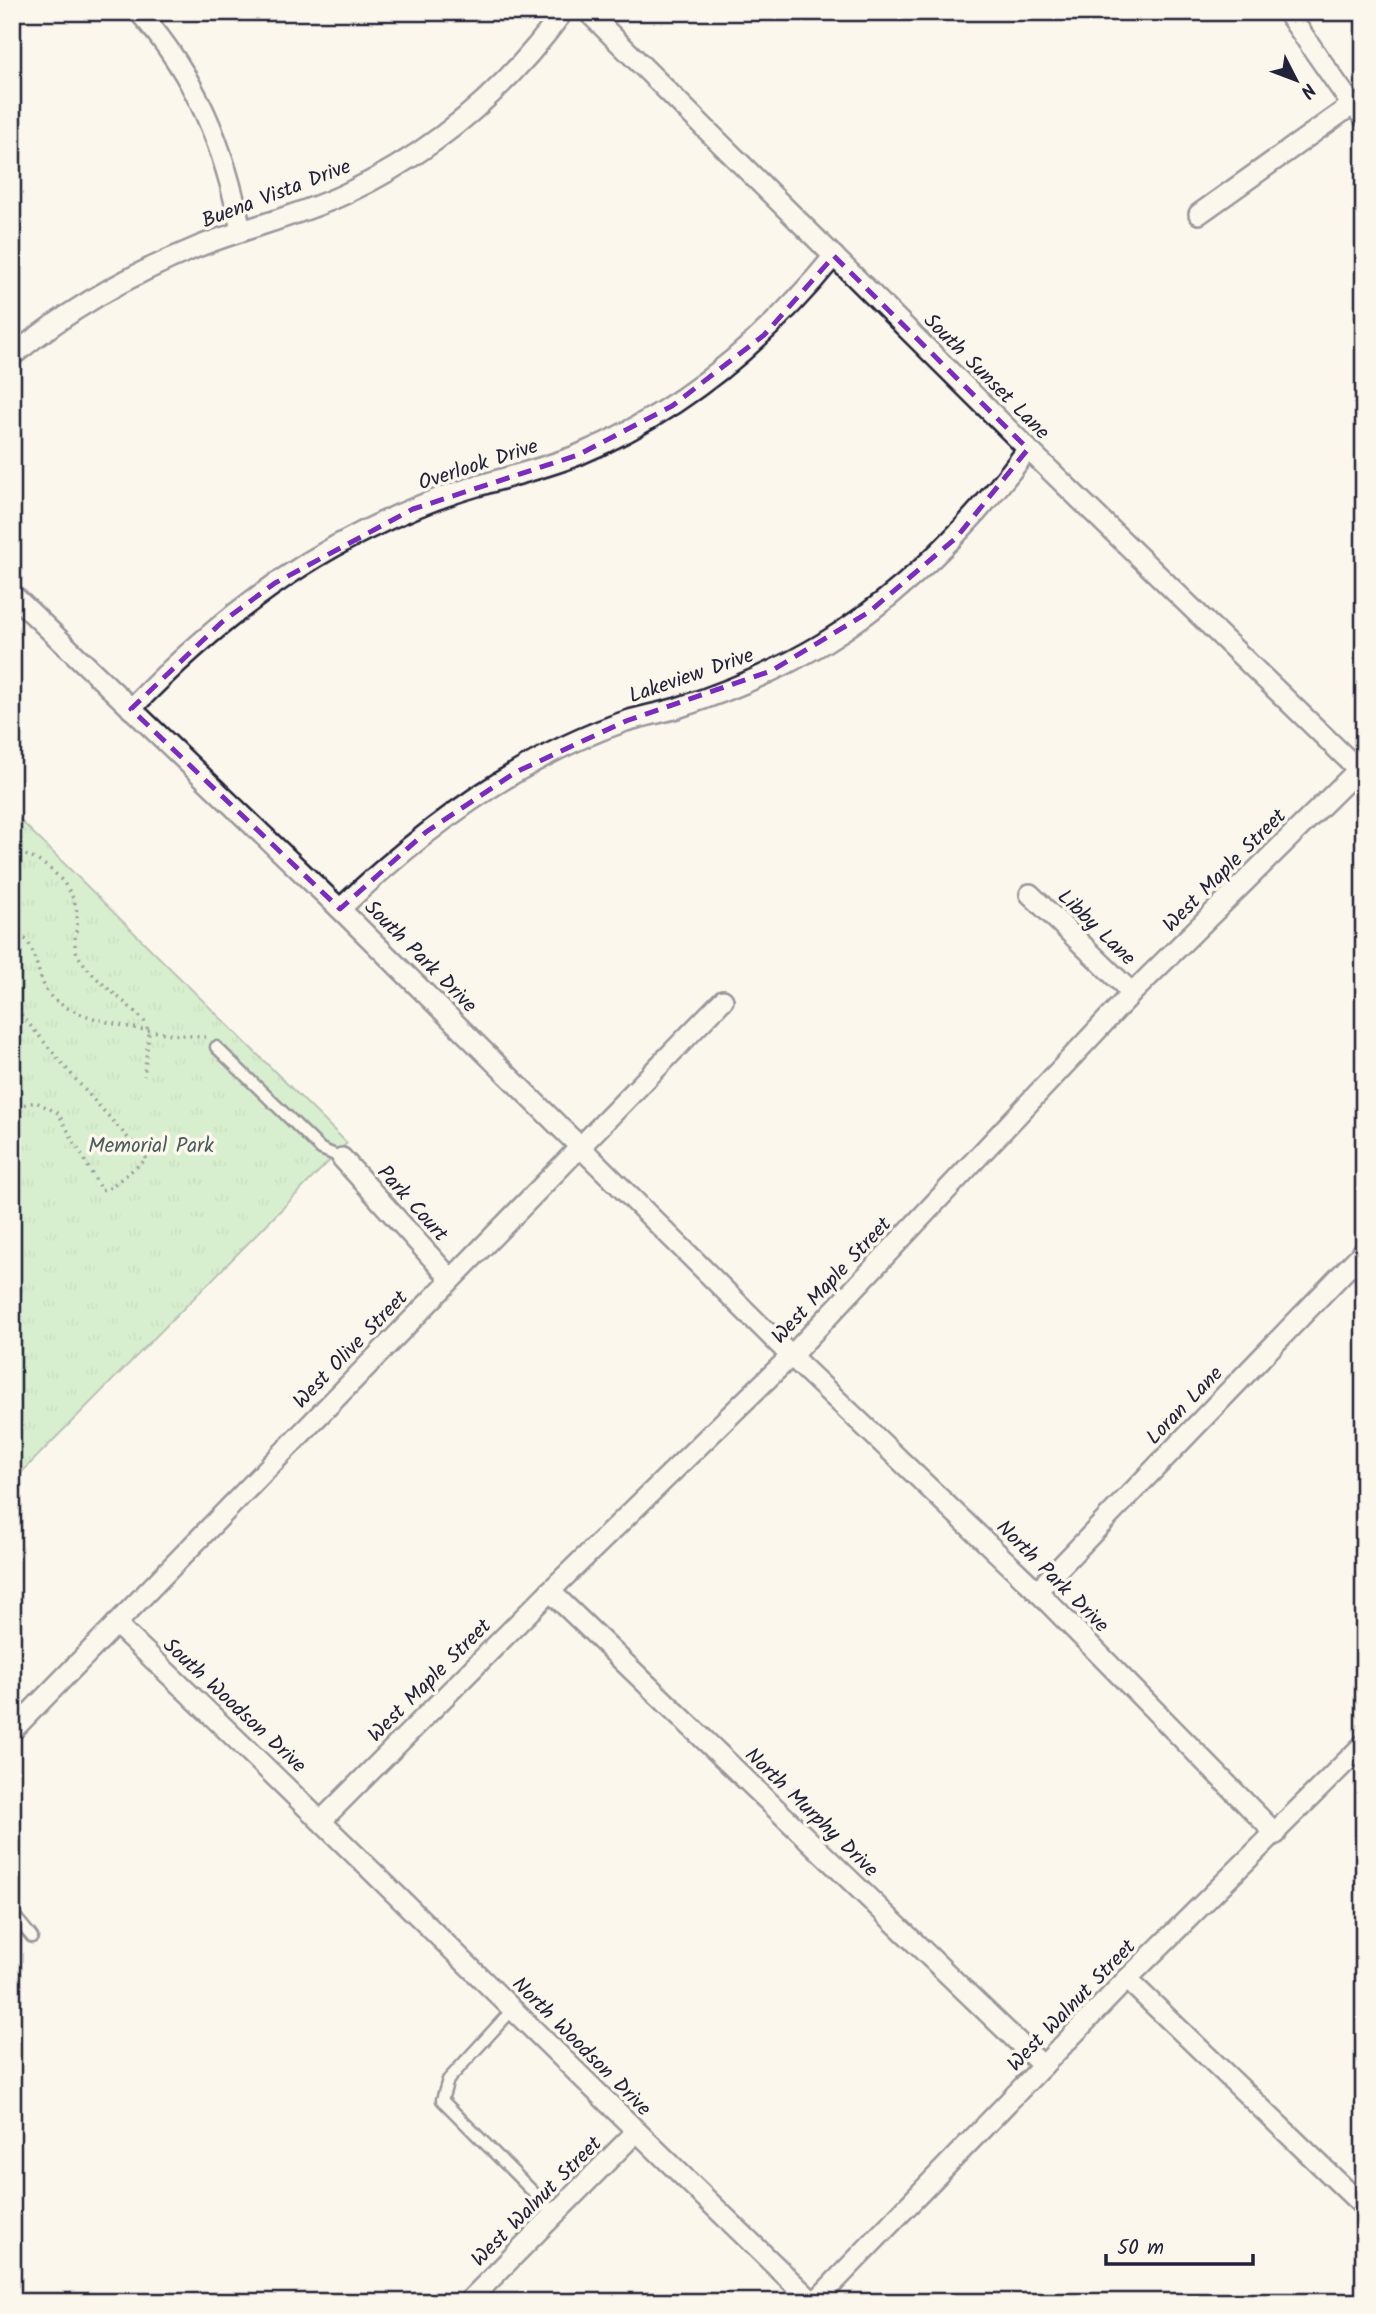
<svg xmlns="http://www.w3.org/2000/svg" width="1376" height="2314" font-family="Kalam,sans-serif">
<defs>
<pattern id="park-tufts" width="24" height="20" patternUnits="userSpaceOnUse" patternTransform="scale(1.75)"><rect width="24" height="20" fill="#ace5a9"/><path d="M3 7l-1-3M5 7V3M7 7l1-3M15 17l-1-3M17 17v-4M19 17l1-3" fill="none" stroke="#94c492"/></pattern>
</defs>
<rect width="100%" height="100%" fill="#fbf7ec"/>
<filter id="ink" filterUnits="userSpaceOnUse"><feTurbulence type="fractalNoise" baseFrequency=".0143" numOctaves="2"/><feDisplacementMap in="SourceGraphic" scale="14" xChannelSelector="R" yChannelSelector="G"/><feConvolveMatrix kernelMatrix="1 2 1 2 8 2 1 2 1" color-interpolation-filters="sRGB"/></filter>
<g filter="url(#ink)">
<path fill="url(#park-tufts)" stroke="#678472" stroke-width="2" d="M12,812L347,1143L12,1482Z"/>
<path fill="#ace5a9" stroke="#678472" stroke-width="2" d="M12,1269L22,1289L12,1334Z"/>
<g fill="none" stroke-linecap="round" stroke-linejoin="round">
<defs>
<g id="service">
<path d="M216,1047L321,1149L342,1158"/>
<path d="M12,1913L32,1937"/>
<path d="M513,2009L448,2080L442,2100L555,2214"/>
</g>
<g id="minor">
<path d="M139,12C196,76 225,148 241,231"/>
<path d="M588,12L1028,449L1364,775"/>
<path d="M1287,12L1352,105L1364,117"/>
<path d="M1199,214L1352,105"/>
<path d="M12,356C67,311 129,275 195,248C244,228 296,217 345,194C432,153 506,90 563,12"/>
<path d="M12,594L340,909L791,1356L1037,1591L1276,1834"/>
<path d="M131,709C200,637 275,575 364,531C400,513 439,497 477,486C511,476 545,468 578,455C681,412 764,342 834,256"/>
<path d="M1030,894L1132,993"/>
<path d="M340,909C422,830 517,758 626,721C643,716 660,713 677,708C727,692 777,671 822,644C905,593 971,526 1028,449"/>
<path d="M342,1158L450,1278"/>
<path d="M550,1591L1043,2066"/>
<path d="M1037,1591L1364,1251"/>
<path d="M116,1624C352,1847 579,2078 813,2302"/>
<path d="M12,1731L723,1000"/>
<path d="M323,1819L550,1591L791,1356L1132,993L1364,764"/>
<path d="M1127,1979L1364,2207"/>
<path d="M468,2302L636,2132"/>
<path d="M815,2302L1121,1985L1364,1744"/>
</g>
</defs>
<use href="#service" stroke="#22223b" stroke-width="15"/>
<use href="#minor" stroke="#22223b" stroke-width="24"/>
<g stroke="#22223b" stroke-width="3.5" stroke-dasharray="2 5" stroke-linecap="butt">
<path d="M12,852C41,855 75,884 77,915C79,930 70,942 79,957C95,982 124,999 144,1021L149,1032L144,1076"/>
<path d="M12,933L27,940C36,956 38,974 46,990C63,1022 173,1036 208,1037"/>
<path d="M12,1004L83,1088L147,1159L108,1189L101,1190L58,1113L36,1102L12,1107"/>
</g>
<use href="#service" stroke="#fbf7ec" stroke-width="10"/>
<use href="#minor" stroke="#fbf7ec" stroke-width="19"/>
</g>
</g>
<path d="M0 0H1376V2314H0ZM834,256L1028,449L956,538L869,612L771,671L626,721L516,772L426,832L340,909L131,709L222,622L275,583L413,509L578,455L672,406L764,335Z" fill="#fbf7ec" fill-opacity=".55" fill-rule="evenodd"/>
<path fill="none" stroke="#7b2cbf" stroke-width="5" stroke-dasharray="14 9" stroke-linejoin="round" d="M834,256L1028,449L956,538L869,612L771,671L626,721L516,772L426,832L340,909L131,709L222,622L275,583L413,509L578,455L672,406L764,335Z"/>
<g text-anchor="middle" stroke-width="7" stroke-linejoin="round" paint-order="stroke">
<g font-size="21" fill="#22223b" stroke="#fbf7ec">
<text transform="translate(276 193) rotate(-21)" y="7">Buena Vista Drive</text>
<text transform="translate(987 376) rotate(45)" y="7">South Sunset Lane</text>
<text transform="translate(478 464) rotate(-18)" y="7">Overlook Drive</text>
<text transform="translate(691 675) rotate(-19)" y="7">Lakeview Drive</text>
<text transform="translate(1224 870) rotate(-45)" y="7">West Maple Street</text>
<text transform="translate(1097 927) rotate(44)" y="7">Libby Lane</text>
<text transform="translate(421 956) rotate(45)" y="7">South Park Drive</text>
<text transform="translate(413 1203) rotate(48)" y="7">Park Court</text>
<text transform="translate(831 1280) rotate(-47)" y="7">West Maple Street</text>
<text transform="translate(350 1349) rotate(-46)" y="7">West Olive Street</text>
<text transform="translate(1184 1405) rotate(-46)" y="7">Loran Lane</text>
<text transform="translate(1053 1576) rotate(45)" y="7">North Park Drive</text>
<text transform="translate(429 1680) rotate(-45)" y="7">West Maple Street</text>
<text transform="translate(235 1705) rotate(43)" y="7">South Woodson Drive</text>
<text transform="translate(812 1812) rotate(44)" y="7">North Murphy Drive</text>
<text transform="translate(1071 2005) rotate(-46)" y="7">West Walnut Street</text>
<text transform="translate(582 2046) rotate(45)" y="7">North Woodson Drive</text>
<text transform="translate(536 2201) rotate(-45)" y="7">West Walnut Street</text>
</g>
<g font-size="21" fill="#4b5c5c" stroke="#fbf7ec">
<text x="151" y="1152">Memorial Park</text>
</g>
</g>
<rect width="1376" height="2314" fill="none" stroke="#fbf7ec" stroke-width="42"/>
<rect x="21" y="21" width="1334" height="2272" fill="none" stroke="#22223b" stroke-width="2.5" filter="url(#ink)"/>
<g transform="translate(1296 80) rotate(132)" stroke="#fbf7ec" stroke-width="5" paint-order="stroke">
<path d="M0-5L12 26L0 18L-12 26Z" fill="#22223b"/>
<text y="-10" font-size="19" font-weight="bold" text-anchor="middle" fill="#22223b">N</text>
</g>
<path d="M1106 2254v10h147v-10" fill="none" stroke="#22223b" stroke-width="3.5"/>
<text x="1117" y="2254" font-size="21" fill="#22223b" stroke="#fbf7ec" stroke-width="5" paint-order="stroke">50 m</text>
</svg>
